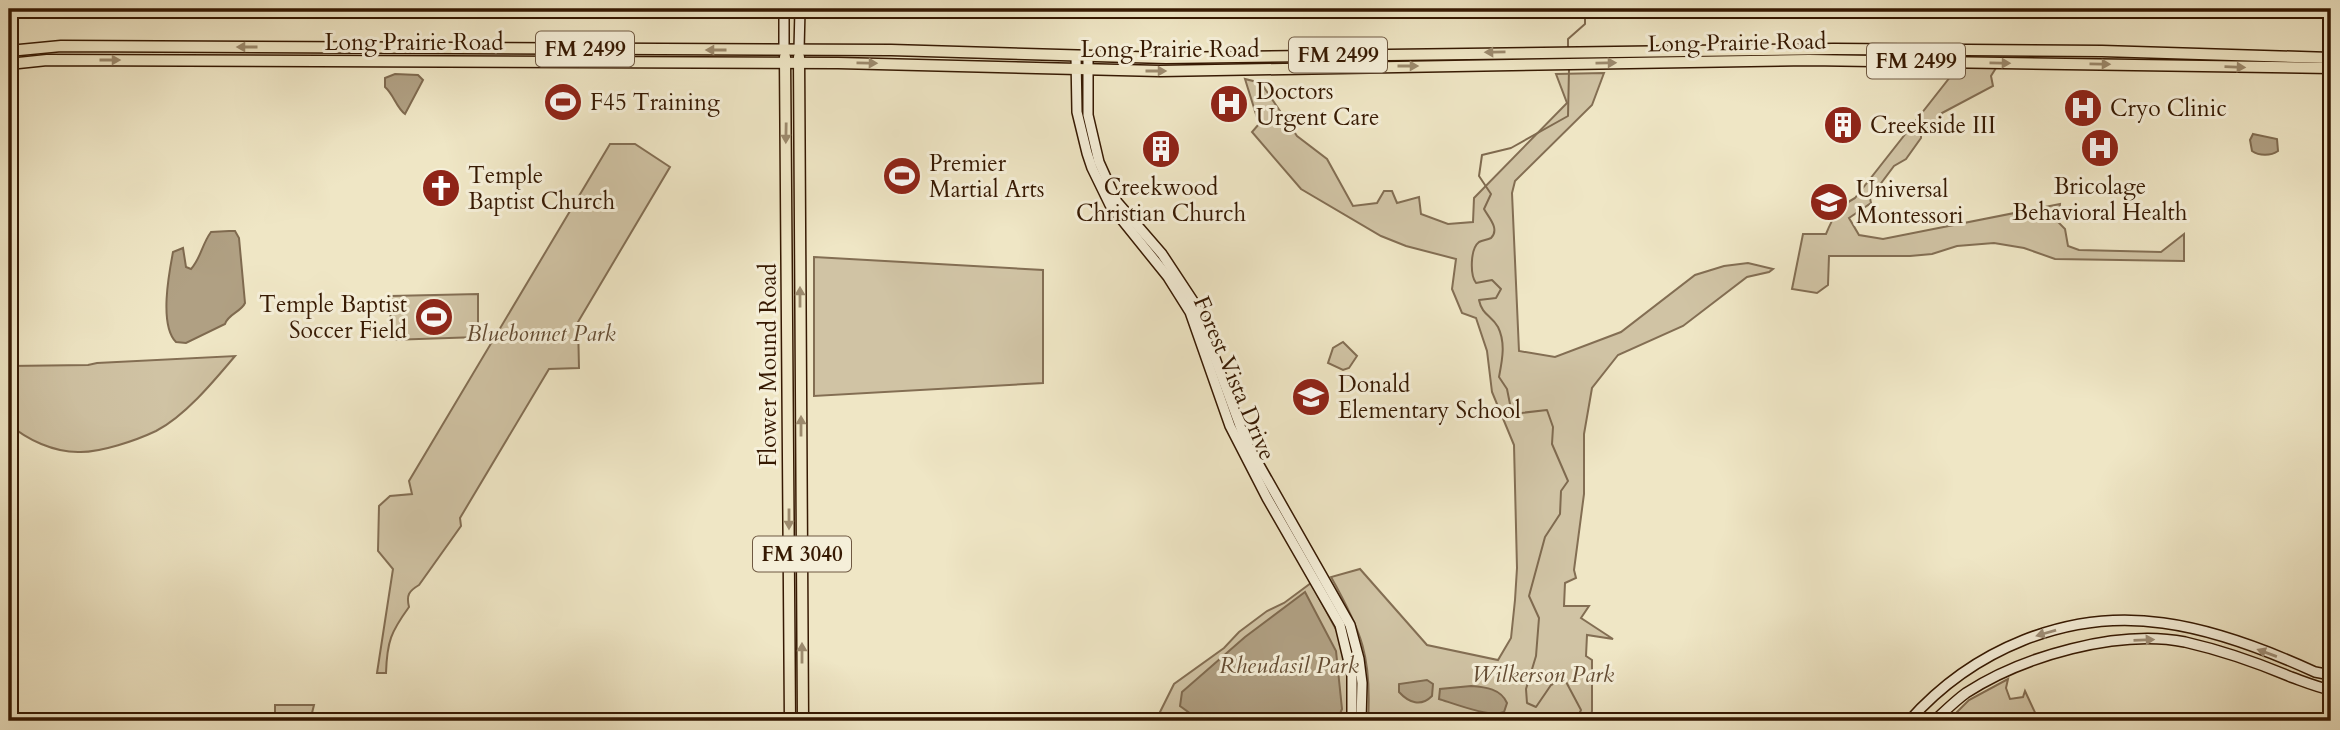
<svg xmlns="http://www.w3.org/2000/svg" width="2340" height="730" font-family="Cardo,serif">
<rect width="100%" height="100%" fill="#efe6c5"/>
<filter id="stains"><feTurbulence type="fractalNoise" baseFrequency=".00286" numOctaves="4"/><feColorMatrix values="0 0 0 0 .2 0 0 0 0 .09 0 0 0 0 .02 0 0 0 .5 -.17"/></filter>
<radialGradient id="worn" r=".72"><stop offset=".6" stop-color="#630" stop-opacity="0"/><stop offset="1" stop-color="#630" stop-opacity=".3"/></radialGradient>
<g fill="#d0c3a4" stroke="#836e53" stroke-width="2">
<path d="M1958,67L1996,68L1991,76L1993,86L1942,113L1941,120L1921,132V138L1906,159L1894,166L1870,198L1871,203L1849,218L1859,235L1883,239L2060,204L2058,222L2065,229L2068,246L2079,250L2161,252L2184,234V261L2055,259L2024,248L1994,243L1957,246L1932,254L1910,256H1829L1828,285L1817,293L1792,289L1803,234H1826C1833,217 1838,207 1855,198Z"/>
<path d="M1604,73L1592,105L1515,181L1512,193L1519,351L1555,357L1621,332L1695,275L1724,266L1748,263L1773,269L1769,272L1747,277L1683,326L1618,355L1592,388L1584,434V494L1574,570L1576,578L1565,583L1564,606H1589L1581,618L1613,639L1587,635L1586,656L1592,660V711L1590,721H1368C1372,658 1362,632 1331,577L1360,569L1427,645L1498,660L1511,638L1515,600L1517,568L1514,445L1492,392L1487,351L1476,318L1462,313L1452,289L1456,259L1406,246L1381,236L1301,189L1252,132L1259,124L1245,79L1261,83L1297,136L1327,159L1353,206L1377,203L1384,191H1392L1397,203L1419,197L1421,214L1448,224L1473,222L1474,198L1567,103L1556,74Z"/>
<path d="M610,144H635L670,167L578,322L579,368L549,369L460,518L461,526L419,585C409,591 406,595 409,607C391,632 387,641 386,673H377L393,569L378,551L379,506L390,496L412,494L409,481Z"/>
<path d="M814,257L1043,270V383L814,396Z"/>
<path d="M478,294V337L390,340L391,296Z"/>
<path d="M1343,342L1357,356L1349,368L1343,370L1328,363L1333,348Z"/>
<path d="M235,356C214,381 185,416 156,431C137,440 100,453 78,452C54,452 27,440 9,424V366L88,365L97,363Z"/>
<path d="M1311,583L1339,635L1350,680L1348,721L1156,720L1174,684L1224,648L1239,632L1267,611L1284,603Z"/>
<path d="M2008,679L2006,688L2010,699L2023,697L2025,691L2039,721H1960L1954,715L1969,700Z"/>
<path d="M275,705H314L310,721H275Z"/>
</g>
<g fill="#b0a083" stroke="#7f6a4f" stroke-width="2">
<path d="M395,74L418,75L423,80L405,114C396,107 394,95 385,87V78Z"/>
<path d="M2253,134L2277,139L2278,151C2271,156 2259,156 2252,151L2250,140Z"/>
<path d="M229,231H235L239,238L245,303C241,312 228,314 225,324L186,343L176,342C159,325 169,273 173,252L183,248L186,267L191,269C201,258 202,244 211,232Z"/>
<path d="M1305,592L1336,651L1342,709L1337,721H1211L1208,719H1198L1180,706L1182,692L1245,637Z"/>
<path d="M1427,680L1433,684L1432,696C1421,707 1409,703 1399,692V684Z"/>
<path d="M1471,686C1486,687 1501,689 1507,703L1504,712C1491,718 1455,704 1439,699L1440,689Z"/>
</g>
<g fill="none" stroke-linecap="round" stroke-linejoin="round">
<g stroke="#7f6a4f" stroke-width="2">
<path d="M1568,50V39L1585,24V14L1580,9"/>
<path d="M1569,70L1568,116L1511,148L1482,155L1479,176L1491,194L1484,209C1489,218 1500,229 1491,238C1487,240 1483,240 1479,242C1470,249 1470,275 1476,283L1492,280L1501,289L1496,298L1479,300C1482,315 1491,315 1498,327C1506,343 1502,361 1499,377L1507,389L1512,414L1547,410L1553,427L1552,444L1568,481L1561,491L1560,514L1545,537L1529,596L1539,618L1536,656L1526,689L1527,703L1536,707L1551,685L1564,678L1581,710L1576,721"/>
</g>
<defs>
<g id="secondary">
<path d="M784,9V50"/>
<path d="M799,50L800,9"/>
<path d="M1076,56L1077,112L1087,153L1092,168L1110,205L1168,277L1190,312L1230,426L1267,498L1340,625L1352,675V721"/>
<path d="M1088,56V115L1099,162L1117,202L1162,254L1195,304L1246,442L1350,625L1359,659L1362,683L1361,721"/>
<path d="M1909,721C1972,650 2067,609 2163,623C2215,630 2267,650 2315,672L2331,675"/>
<path d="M1934,721C1944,712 1955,701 1966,693C2023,656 2118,629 2185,642C2220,650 2258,663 2291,677C2305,682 2317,687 2331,690"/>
</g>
<g id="primary">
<path d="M9,51L61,46L891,50L1166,58L1834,49L2102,51L2331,58"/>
<path d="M785,57L790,721"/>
<path d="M799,57L803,721"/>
<path d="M9,64L47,60L838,63L1160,71L1809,60L2331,68"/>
</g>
</defs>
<use href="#secondary" stroke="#361902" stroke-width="12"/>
<use href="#primary" stroke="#361902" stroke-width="13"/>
<use href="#secondary" stroke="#f5efd9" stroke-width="9"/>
<use href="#primary" stroke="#efe6c5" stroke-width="10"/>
</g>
<defs><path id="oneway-solid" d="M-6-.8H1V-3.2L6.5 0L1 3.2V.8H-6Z" transform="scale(1.75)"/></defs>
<g fill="#9c8a6d">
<use href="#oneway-solid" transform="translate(247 47) rotate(-180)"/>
<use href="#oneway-solid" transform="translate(716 50) rotate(-180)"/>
<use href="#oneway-solid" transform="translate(1495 52) rotate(179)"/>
<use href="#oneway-solid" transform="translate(110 60)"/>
<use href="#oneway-solid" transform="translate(867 63) rotate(1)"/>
<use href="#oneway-solid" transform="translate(1606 63) rotate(-1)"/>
<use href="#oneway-solid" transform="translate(2000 63) rotate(1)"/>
<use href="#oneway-solid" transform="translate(2100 64) rotate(1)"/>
<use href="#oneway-solid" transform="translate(1408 66)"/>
<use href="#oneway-solid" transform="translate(2235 67) rotate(2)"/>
<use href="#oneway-solid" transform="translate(1156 71)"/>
<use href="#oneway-solid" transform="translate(786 133) rotate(91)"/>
<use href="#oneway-solid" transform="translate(800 297) rotate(-90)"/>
<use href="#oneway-solid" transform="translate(801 426) rotate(-90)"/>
<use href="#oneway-solid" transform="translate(789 519) rotate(90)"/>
<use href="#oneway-solid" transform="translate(802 653) rotate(-90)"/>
</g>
<g fill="#9f8f78">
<use href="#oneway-solid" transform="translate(2046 633) rotate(164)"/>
<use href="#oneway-solid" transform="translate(2144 640) rotate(-2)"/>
<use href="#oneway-solid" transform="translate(2267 653) rotate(-160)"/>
</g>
<defs>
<symbol id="stadium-disc" viewBox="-11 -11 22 22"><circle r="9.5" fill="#8f2418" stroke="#f5efd9"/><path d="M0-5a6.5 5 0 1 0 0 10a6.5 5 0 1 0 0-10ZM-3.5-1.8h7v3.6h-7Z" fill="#fff"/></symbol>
<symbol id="hospital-disc" viewBox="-11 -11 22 22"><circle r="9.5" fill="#8f2418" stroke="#f5efd9"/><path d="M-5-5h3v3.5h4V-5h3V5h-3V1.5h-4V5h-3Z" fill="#fff"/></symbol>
<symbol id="building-disc" viewBox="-11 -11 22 22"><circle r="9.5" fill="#8f2418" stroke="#f5efd9"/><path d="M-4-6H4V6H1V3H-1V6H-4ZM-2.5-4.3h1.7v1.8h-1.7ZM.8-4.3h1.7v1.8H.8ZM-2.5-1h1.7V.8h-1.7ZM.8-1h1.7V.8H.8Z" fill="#fff"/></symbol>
<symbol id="church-disc" viewBox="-11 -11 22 22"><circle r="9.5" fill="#8f2418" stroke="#f5efd9"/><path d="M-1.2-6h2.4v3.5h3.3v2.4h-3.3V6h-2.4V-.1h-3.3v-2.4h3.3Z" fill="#fff"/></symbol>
<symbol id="school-disc" viewBox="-11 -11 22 22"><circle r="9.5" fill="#8f2418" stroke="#f5efd9"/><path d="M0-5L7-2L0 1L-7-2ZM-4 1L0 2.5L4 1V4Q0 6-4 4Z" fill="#fff"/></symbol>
</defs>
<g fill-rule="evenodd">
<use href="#stadium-disc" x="541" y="80" width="44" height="44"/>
<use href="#hospital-disc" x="1207" y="82" width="44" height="44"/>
<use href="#hospital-disc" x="2061" y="86" width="44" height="44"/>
<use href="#building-disc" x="1821" y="103" width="44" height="44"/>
<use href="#hospital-disc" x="2078" y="126" width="44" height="44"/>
<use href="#building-disc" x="1139" y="127" width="44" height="44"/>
<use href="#stadium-disc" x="880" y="154" width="44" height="44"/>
<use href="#church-disc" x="419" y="166" width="44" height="44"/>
<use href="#school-disc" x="1807" y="180" width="44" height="44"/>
<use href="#stadium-disc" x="412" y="295" width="44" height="44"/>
<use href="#school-disc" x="1289" y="375" width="44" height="44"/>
</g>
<g text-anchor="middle" stroke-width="6" stroke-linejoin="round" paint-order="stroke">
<g fill="#f5efd9" stroke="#6f5942" stroke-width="2">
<rect x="536" y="31.5" width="98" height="35" rx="5"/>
<rect x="1289" y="37.5" width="98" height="35" rx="5"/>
<rect x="1867" y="43.5" width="98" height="35" rx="5"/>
<rect x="753" y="536.5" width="98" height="35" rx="5"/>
</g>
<g font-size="21" font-weight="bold" fill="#361902">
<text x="585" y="56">FM 2499</text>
<text x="1338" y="62">FM 2499</text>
<text x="1916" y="68">FM 2499</text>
<text x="802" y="561">FM 3040</text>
</g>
<g font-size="23" fill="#361902" stroke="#f5efd9">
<text x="414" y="50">Long Prairie Road</text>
<text transform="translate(1737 42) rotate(-1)" y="8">Long Prairie Road</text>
<text x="1170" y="57">Long Prairie Road</text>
<text transform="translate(768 365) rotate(-90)" y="8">Flower Mound Road</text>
<text transform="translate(1235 378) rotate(67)" y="8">Forest Vista Drive</text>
</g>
<g font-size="23" fill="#361902" stroke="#f5efd9" text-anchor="start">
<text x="1256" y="99">Doctors<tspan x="1256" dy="26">Urgent Care</tspan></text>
<text x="590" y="110">F45 Training</text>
<text x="2110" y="116">Cryo Clinic</text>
<text x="1870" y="133">Creekside III</text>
<text x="929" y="171">Premier<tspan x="929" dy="26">Martial Arts</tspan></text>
<text x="468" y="183">Temple<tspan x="468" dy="26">Baptist Church</tspan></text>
<text x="2100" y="194" text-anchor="middle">Bricolage<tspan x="2100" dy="26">Behavioral Health</tspan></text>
<text x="1161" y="195" text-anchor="middle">Creekwood<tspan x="1161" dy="26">Christian Church</tspan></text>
<text x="1856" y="197">Universal<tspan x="1856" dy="26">Montessori</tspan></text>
<text x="407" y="312" text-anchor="end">Temple Baptist<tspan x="407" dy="26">Soccer Field</tspan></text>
<text x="1338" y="392">Donald<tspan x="1338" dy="26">Elementary School</tspan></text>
</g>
<g font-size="23" font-style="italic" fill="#644c33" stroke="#f5efd9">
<text x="541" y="341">Bluebonnet Park</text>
<text x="1289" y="673">Rheudasil Park</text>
<text x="1543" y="682">Wilkerson Park</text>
</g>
</g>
<rect width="2340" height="730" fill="none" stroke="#efe6c5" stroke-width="35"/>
<rect x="10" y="10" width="2319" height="709" fill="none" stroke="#361902" stroke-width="3.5"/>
<rect x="18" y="18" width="2305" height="695" fill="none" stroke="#361902" stroke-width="2"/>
<rect width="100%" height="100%" filter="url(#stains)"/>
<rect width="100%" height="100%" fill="url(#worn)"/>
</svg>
